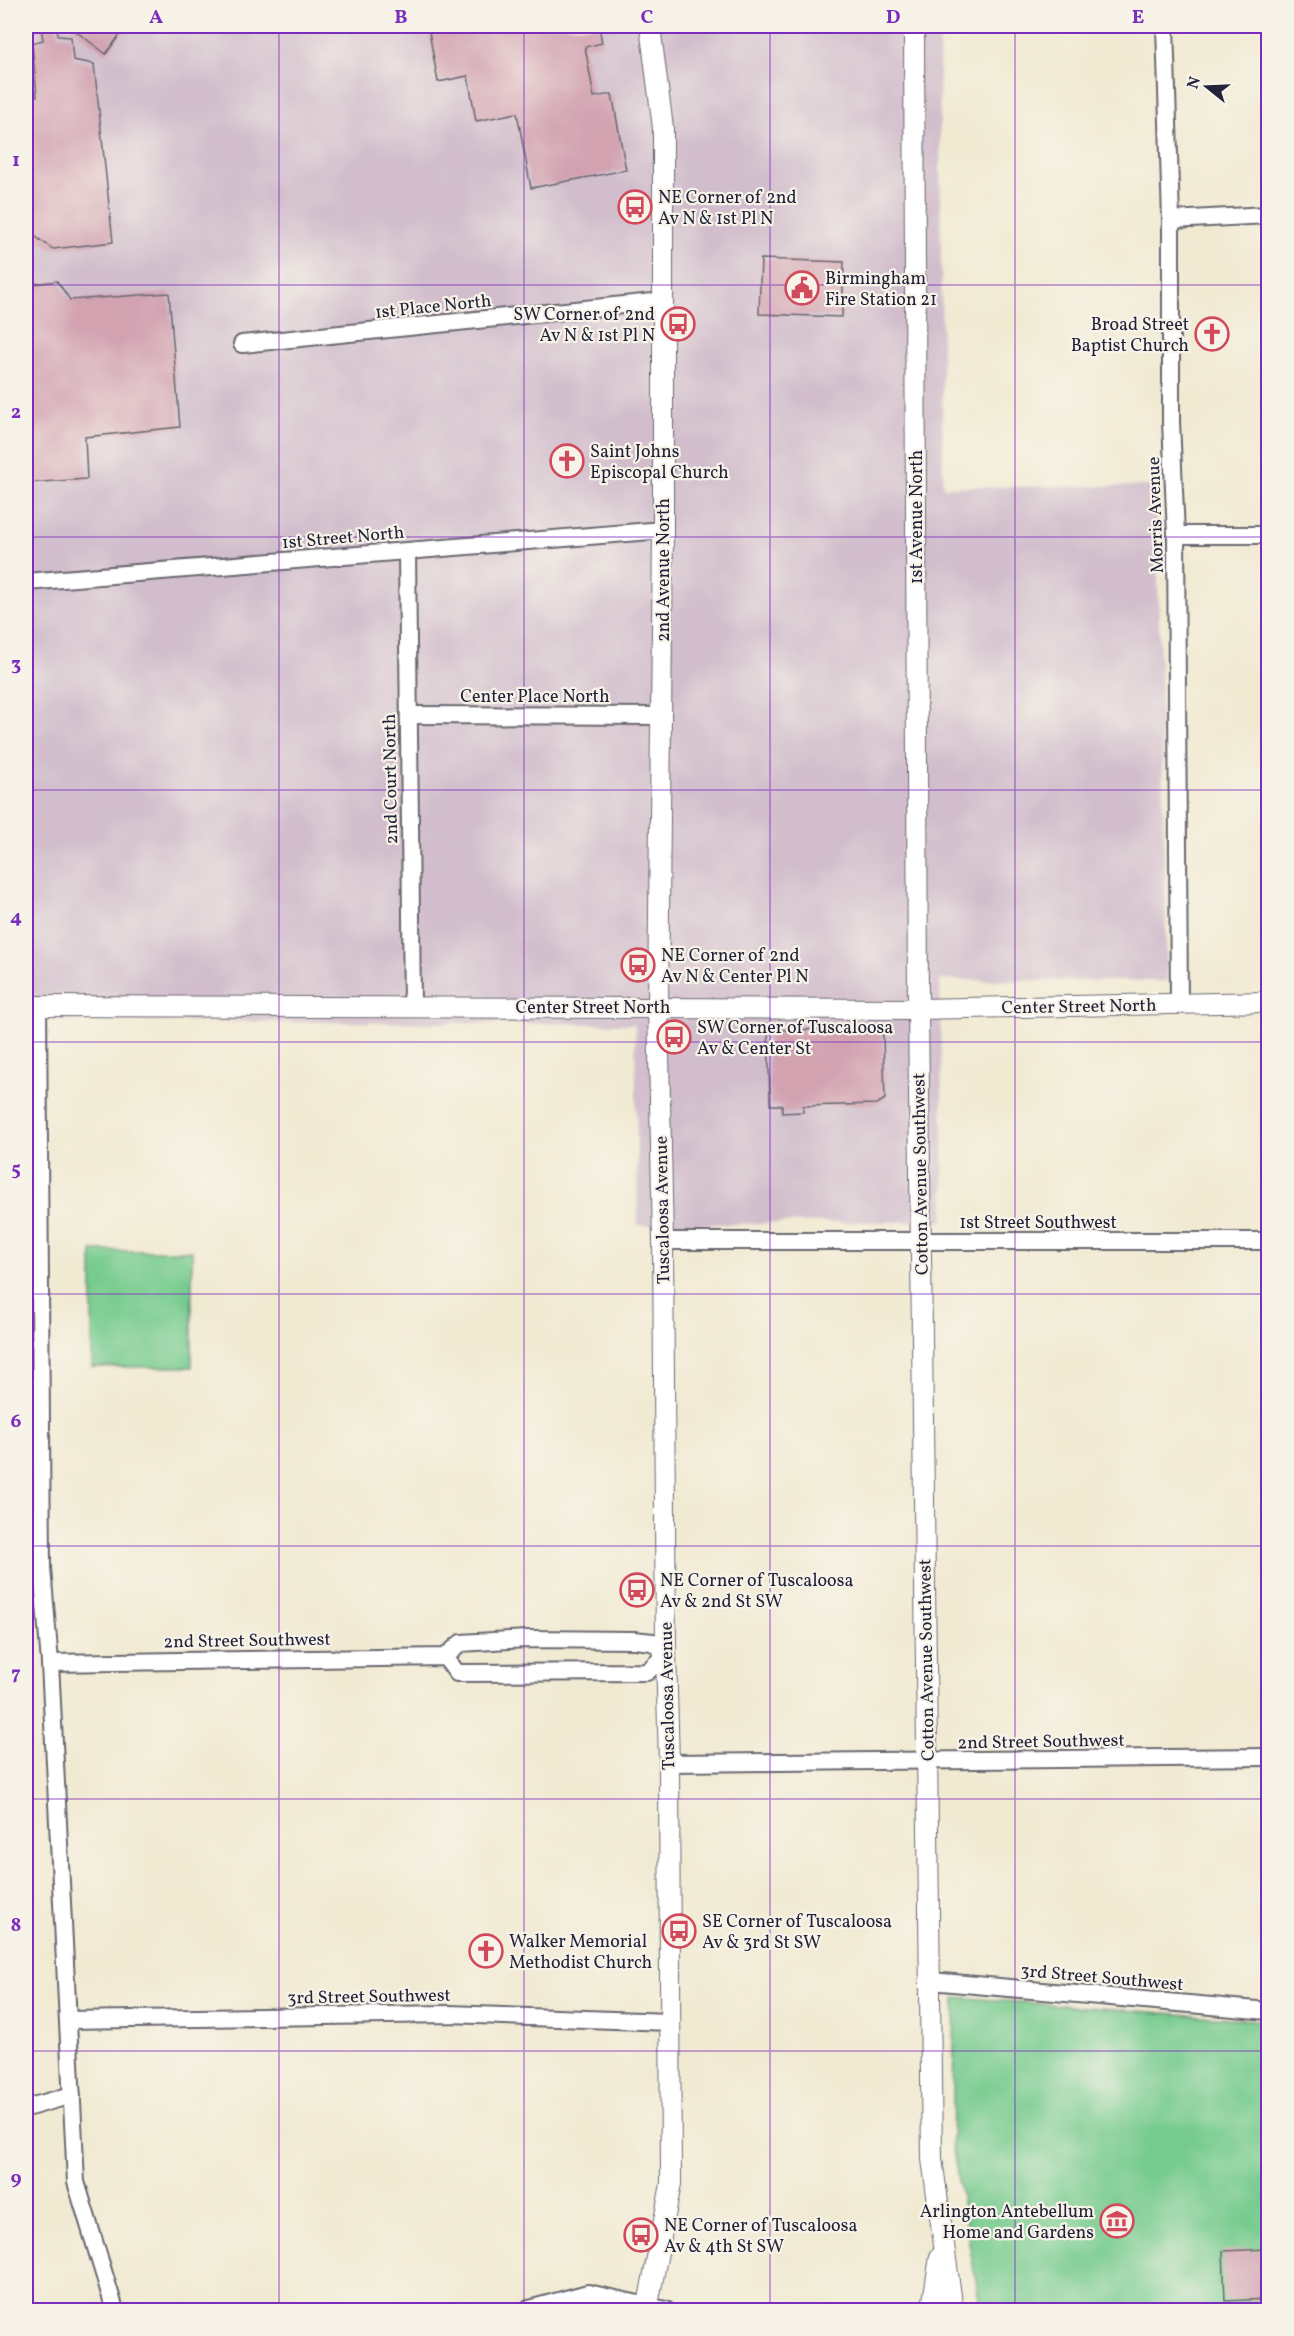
<svg xmlns="http://www.w3.org/2000/svg" width="1294" height="2336" font-family="Vollkorn,serif">
<rect width="100%" height="100%" fill="#f7f3e8"/>
<filter id="ink" filterUnits="userSpaceOnUse"><feTurbulence type="fractalNoise" baseFrequency=".0167" numOctaves="2"/><feDisplacementMap in="SourceGraphic" scale="12" xChannelSelector="R" yChannelSelector="G"/><feConvolveMatrix kernelMatrix="1 2 1 2 8 2 1 2 1" color-interpolation-filters="sRGB"/></filter>
<filter id="wash" filterUnits="userSpaceOnUse"><feTurbulence type="fractalNoise" baseFrequency=".008" numOctaves="4" result="noise"/><feDisplacementMap in="SourceGraphic" scale="24" xChannelSelector="R" yChannelSelector="G"/><feGaussianBlur stdDeviation="1.35" result="paint"/><feColorMatrix in="noise" values="0 0 0 0 0 0 0 0 0 0 0 0 0 0 0 0 0 1.4 0 .05"/><feComposite in="paint" operator="in"/></filter>
<g filter="url(#wash)">
<rect width="100%" height="100%" fill="#f1ead3"/>
<path fill="#d1bdcc" d="M26,26H939L943,487L1156,486L1167,981L940,980L944,1221L638,1225L635,1024L26,1020Z"/>
<g fill="#76cb8e" stroke="#4c7664" stroke-width="1.5">
<rect x="92" y="1251" width="100" height="116"/>
<path d="M955,1997L1268,2021V2310H981L952,2146Z"/>
</g>
<g id="blocks">
<g fill="#d2a2b1">
<path d="M41,26H57L58,36L71,37L73,60L94,64L113,242L53,249L26,230V99L37,96L32,43L43,40Z"/>
<path d="M69,26H126L106,54Z"/>
<path d="M428,26H599L602,43L585,47L594,97L612,94L626,170L531,188L517,113L476,121L468,76L438,82Z"/>
<path d="M761,259L844,262L842,317L759,314Z"/>
<path d="M57,281L70,300L169,293L180,427L85,437L87,479L26,483V285Z"/>
<path d="M877,1029L883,1036L885,1099L877,1104L803,1106V1112L782,1113V1105H770L768,1030Z"/>
<path d="M1268,2249V2299L1225,2301L1223,2251Z"/>
</g>
</g>
</g>
<g filter="url(#ink)">
<use href="#blocks" fill-opacity="0" stroke="#6a6870" stroke-width="1.5"/>
<g fill="none" stroke-linecap="round" stroke-linejoin="round">
<defs>
<g id="minor">
<path d="M1165,26L1171,220V421L1176,535L1179,1004"/>
<path d="M1171,220L1268,215"/>
<path d="M242,344L663,301"/>
<path d="M1176,535H1268"/>
<path d="M407,552L412,1006"/>
<path d="M26,582L663,530"/>
<path d="M409,715L662,716"/>
<path d="M38,1006L42,1568L50,1663L76,2182L115,2310"/>
<path d="M663,1241H1268"/>
<path d="M50,1663L445,1657L461,1643L527,1639L634,1640L653,1642L666,1654L647,1672L457,1673L445,1657"/>
<path d="M669,1763L1268,1757"/>
<path d="M931,1981L1268,2011"/>
<path d="M68,2020L449,2014L670,2022"/>
<path d="M26,2108L72,2095"/>
<path d="M526,2310L588,2293L666,2310"/>
</g>
<g id="tertiary">
<path d="M914,26L918,1009L932,2159L953,2310"/>
<path d="M26,1006L918,1009L1268,1002"/>
<path d="M647,2310L671,2184L669,1763L666,1654L663,1241L658,1007L663,530V128L650,26"/>
<path d="M929,2310L933,2301L940,2257"/>
</g>
</defs>
<use href="#minor" stroke="#6a6870" stroke-width="20"/>
<use href="#tertiary" stroke="#6a6870" stroke-width="22"/>
<use href="#minor" stroke="#fff" stroke-width="16"/>
<use href="#tertiary" stroke="#fff" stroke-width="20"/>
</g>
</g>
<path fill="none" stroke="#7b2cbf" stroke-width="1.5" stroke-opacity="0.55" d="M279,26V2310M524,26V2310M770,26V2310M1015,26V2310M26,285H1268M26,537H1268M26,790H1268M26,1042H1268M26,1294H1268M26,1546H1268M26,1799H1268M26,2051H1268"/>
<defs>
<symbol id="bus-ring" viewBox="-11 -11 22 22"><circle r="9.5" fill="#f7f3e8" stroke="#d1495b" stroke-width="1.5"/><path d="M-5-6H5V4H4V6H2V4H-2V6H-4V4H-5ZM-3.5-4V0h7V-4ZM-3.5 1.2v1.5H-2V1.2ZM2 1.2v1.5H3.5V1.2Z" fill="#d1495b"/></symbol>
<symbol id="civic-ring" viewBox="-11 -11 22 22"><circle r="9.5" fill="#f7f3e8" stroke="#d1495b" stroke-width="1.5"/><path d="M-.6-6.5H3V-4.5H.6V-3L4-1V1h2V6H-6V1h2V-1L-.6-3ZM-1.2 2.5V6h2.4V2.5Z" fill="#d1495b"/></symbol>
<symbol id="church-ring" viewBox="-11 -11 22 22"><circle r="9.5" fill="#f7f3e8" stroke="#d1495b" stroke-width="1.5"/><path d="M-1.2-6h2.4v3.5h3.3v2.4h-3.3V6h-2.4V-.1h-3.3v-2.4h3.3Z" fill="#d1495b"/></symbol>
<symbol id="museum-ring" viewBox="-11 -11 22 22"><circle r="9.5" fill="#f7f3e8" stroke="#d1495b" stroke-width="1.5"/><path d="M0-6L6-3V-2H-6V-3ZM-5-1h2V3h-2ZM-1-1h2V3h-2ZM3-1h2V3H3ZM-6 4H6V6H-6Z" fill="#d1495b"/></symbol>
</defs>
<g fill-rule="evenodd">
<use href="#bus-ring" x="616" y="188" width="38" height="38"/>
<use href="#civic-ring" x="783" y="269" width="38" height="38"/>
<use href="#bus-ring" x="659" y="305" width="38" height="38"/>
<use href="#church-ring" x="1193" y="315" width="38" height="38"/>
<use href="#church-ring" x="548" y="442" width="38" height="38"/>
<use href="#bus-ring" x="619" y="946" width="38" height="38"/>
<use href="#bus-ring" x="655" y="1018" width="38" height="38"/>
<use href="#bus-ring" x="618" y="1571" width="38" height="38"/>
<use href="#bus-ring" x="660" y="1912" width="38" height="38"/>
<use href="#church-ring" x="467" y="1932" width="38" height="38"/>
<use href="#museum-ring" x="1098" y="2202" width="38" height="38"/>
<use href="#bus-ring" x="622" y="2216" width="38" height="38"/>
</g>
<g text-anchor="middle" stroke-width="4.5" stroke-linejoin="round" paint-order="stroke">
<g font-size="18" fill="#22223b" stroke="#f7f3e8" text-anchor="start">
<text x="658" y="203">NE Corner of 2nd<tspan x="658" dy="21">Av N &amp; 1st Pl N</tspan></text>
<text x="825" y="284">Birmingham<tspan x="825" dy="21">Fire Station 21</tspan></text>
<text x="655" y="320" text-anchor="end">SW Corner of 2nd<tspan x="655" dy="21">Av N &amp; 1st Pl N</tspan></text>
<text x="1189" y="330" text-anchor="end">Broad Street<tspan x="1189" dy="21">Baptist Church</tspan></text>
<text x="590" y="457">Saint Johns<tspan x="590" dy="21">Episcopal Church</tspan></text>
<text x="661" y="961">NE Corner of 2nd<tspan x="661" dy="21">Av N &amp; Center Pl N</tspan></text>
<text x="697" y="1033">SW Corner of Tuscaloosa<tspan x="697" dy="21">Av &amp; Center St</tspan></text>
<text x="660" y="1586">NE Corner of Tuscaloosa<tspan x="660" dy="21">Av &amp; 2nd St SW</tspan></text>
<text x="702" y="1927">SE Corner of Tuscaloosa<tspan x="702" dy="21">Av &amp; 3rd St SW</tspan></text>
<text x="509" y="1947">Walker Memorial<tspan x="509" dy="21">Methodist Church</tspan></text>
<text x="1094" y="2217" text-anchor="end">Arlington Antebellum<tspan x="1094" dy="21">Home and Gardens</tspan></text>
<text x="664" y="2231">NE Corner of Tuscaloosa<tspan x="664" dy="21">Av &amp; 4th St SW</tspan></text>
</g>
<g font-size="18" fill="#22223b" stroke="#f7f3e8">
<text transform="translate(433 306) rotate(-6)" y="6">1st Place North</text>
<text transform="translate(1155 515) rotate(-92)" y="6">Morris Avenue</text>
<text transform="translate(916 517) rotate(-90)" y="6">1st Avenue North</text>
<text transform="translate(343 537) rotate(-5)" y="6">1st Street North</text>
<text transform="translate(663 570) rotate(-90)" y="6">2nd Avenue North</text>
<text x="535" y="702">Center Place North</text>
<text transform="translate(390 779) rotate(-91)" y="6">2nd Court North</text>
<text transform="translate(1079 1006) rotate(-1)" y="6">Center Street North</text>
<text x="593" y="1013">Center Street North</text>
<text transform="translate(920 1174) rotate(-91)" y="6">Cotton Avenue Southwest</text>
<text transform="translate(662 1210) rotate(-91)" y="6">Tuscaloosa Avenue</text>
<text x="1038" y="1228">1st Street Southwest</text>
<text transform="translate(247 1640) rotate(-1)" y="6">2nd Street Southwest</text>
<text transform="translate(926 1660) rotate(-91)" y="6">Cotton Avenue Southwest</text>
<text transform="translate(667 1696) rotate(-91)" y="6">Tuscaloosa Avenue</text>
<text transform="translate(1041 1741) rotate(-1)" y="6">2nd Street Southwest</text>
<text transform="translate(1102 1977) rotate(5)" y="6">3rd Street Southwest</text>
<text transform="translate(369 1996) rotate(-1)" y="6">3rd Street Southwest</text>
</g>
</g>
<rect width="1294" height="2336" fill="none" stroke="#f7f3e8" stroke-width="66"/>
<g transform="translate(1207 87) rotate(288)" stroke="#f7f3e8" stroke-width="4.5" paint-order="stroke">
<path d="M0-4.5L10 22L0 15L-10 22Z" fill="#22223b"/>
<text y="-9" font-size="16" font-weight="bold" text-anchor="middle" fill="#22223b">N</text>
</g>
<rect x="33" y="33" width="1228" height="2270" fill="none" stroke="#7b2cbf" stroke-width="2"/>
<g font-size="20" text-anchor="middle" font-weight="bold" fill="#7b2cbf">
<text x="156" y="23">A</text>
<text x="401" y="23">B</text>
<text x="647" y="23">C</text>
<text x="893" y="23">D</text>
<text x="1138" y="23">E</text>
<text x="16" y="166">1</text>
<text x="16" y="418">2</text>
<text x="16" y="670">3</text>
<text x="16" y="923">4</text>
<text x="16" y="1175">5</text>
<text x="16" y="1427">6</text>
<text x="16" y="1679">7</text>
<text x="16" y="1931">8</text>
<text x="16" y="2184">9</text>
</g>
</svg>
